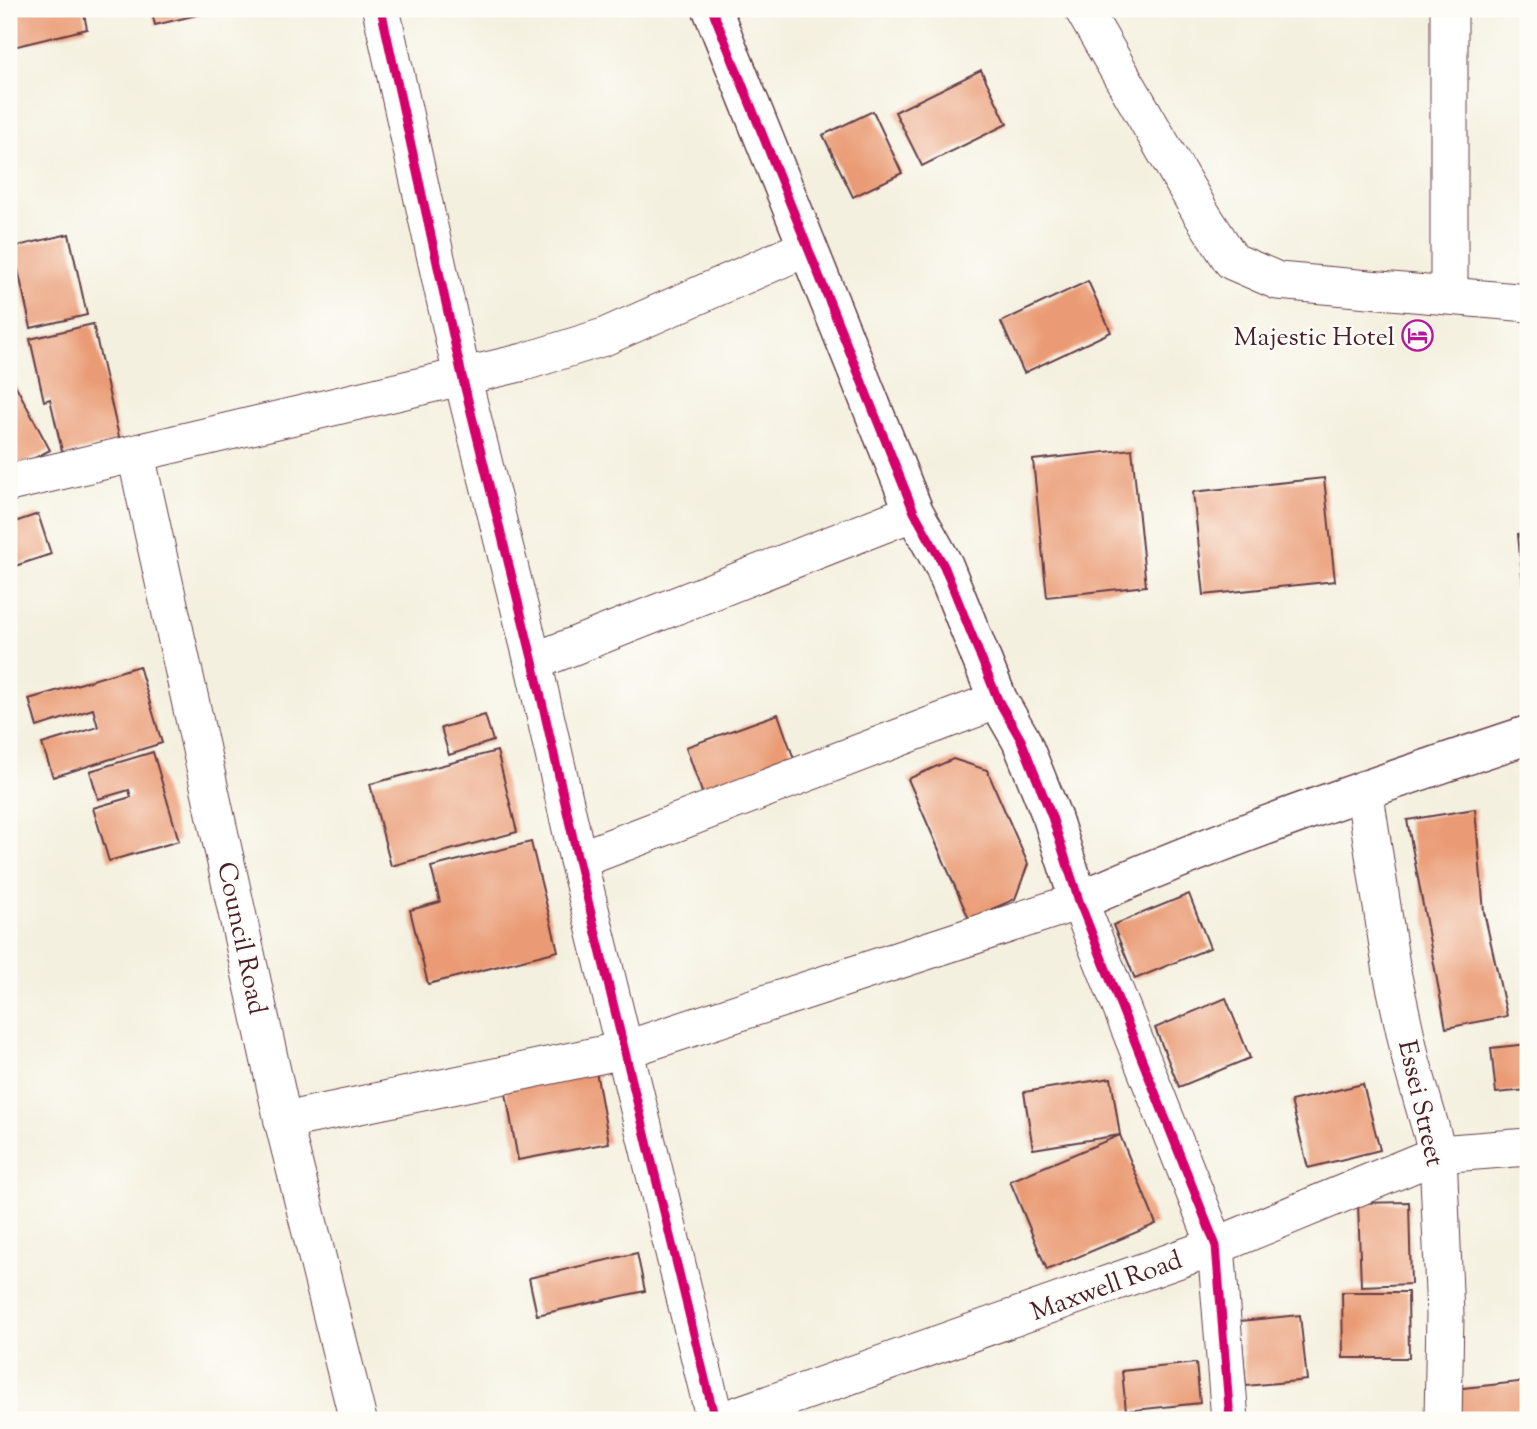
<svg xmlns="http://www.w3.org/2000/svg" width="1537" height="1429" font-family="'Sorts Mill Goudy',serif">
<rect width="100%" height="100%" fill="#fdfcf7"/>
<filter id="ink" filterUnits="userSpaceOnUse"><feTurbulence type="fractalNoise" baseFrequency=".0143" numOctaves="2"/><feDisplacementMap in="SourceGraphic" scale="14" xChannelSelector="R" yChannelSelector="G"/><feConvolveMatrix kernelMatrix="1 2 1 2 8 2 1 2 1" color-interpolation-filters="sRGB"/></filter>
<filter id="wash" filterUnits="userSpaceOnUse"><feTurbulence type="fractalNoise" baseFrequency=".00686" numOctaves="4" result="noise"/><feDisplacementMap in="SourceGraphic" scale="28" xChannelSelector="R" yChannelSelector="G"/><feGaussianBlur stdDeviation="1.57" result="paint"/><feColorMatrix in="noise" values="0 0 0 0 0 0 0 0 0 0 0 0 0 0 0 0 0 1.4 0 .05"/><feComposite in="paint" operator="in"/></filter>
<g filter="url(#wash)">
<rect width="100%" height="100%" fill="#f4f0df"/>
<g id="blocks">
<g fill="#ea9b75">
<path d="M9,9H83L87,29L9,48Z"/>
<path d="M151,9H218V10L155,25Z"/>
<path d="M981,70L1007,124L922,166L895,112Z"/>
<path d="M873,111L902,173L853,197L823,135Z"/>
<path d="M69,234L87,315L31,328L13,247Z"/>
<path d="M1088,281L1111,332L1024,373L1001,322Z"/>
<path d="M93,324L120,441L63,455L50,399L44,401L30,339Z"/>
<path d="M9,373L50,450L9,472Z"/>
<path d="M1132,449L1146,586L1047,597L1033,460Z"/>
<path d="M1324,478L1335,581L1204,595L1193,492Z"/>
<path d="M38,514L51,554L9,568V524Z"/>
<path d="M1528,533V620L1526,621L1518,534Z"/>
<path d="M139,666L162,743L53,777L42,744L98,727L93,709L37,727L29,699Z"/>
<path d="M778,714L795,762L703,795L686,747Z"/>
<path d="M485,715L493,741L449,755L441,728Z"/>
<path d="M497,751L517,832L391,866L370,784Z"/>
<path d="M153,752L179,841L109,861L93,808L131,797L129,790L98,799L90,771Z"/>
<path d="M953,759L987,770L1028,864L1015,899L969,919L908,779Z"/>
<path d="M1475,809L1484,912L1507,1016L1446,1028L1407,820Z"/>
<path d="M531,842L558,951L428,984L410,910L440,902L431,867Z"/>
<path d="M1189,894L1210,948L1135,979L1113,925Z"/>
<path d="M1226,998L1250,1058L1179,1087L1155,1028Z"/>
<path d="M1528,1044V1090L1496,1093L1491,1048Z"/>
<path d="M596,1071L609,1143L518,1160L505,1088Z"/>
<path d="M1111,1078L1120,1135L1033,1149L1024,1092Z"/>
<path d="M1363,1084L1380,1150L1308,1168L1291,1101Z"/>
<path d="M1120,1135L1156,1224L1047,1270L1010,1181Z"/>
<path d="M1409,1202L1411,1284L1361,1286L1358,1203Z"/>
<path d="M637,1253L645,1291L537,1315L529,1278Z"/>
<path d="M1342,1292H1408L1409,1358H1343Z"/>
<path d="M1300,1315L1307,1380L1246,1386L1240,1321Z"/>
<path d="M1196,1363L1200,1403L1126,1411L1122,1371Z"/>
<path d="M1528,1381V1420H1457L1454,1389Z"/>
</g>
</g>
</g>
<g filter="url(#ink)">
<use href="#blocks" fill-opacity="0" stroke="#643e46" stroke-width="2"/>
<g fill="none" stroke-linecap="round" stroke-linejoin="round">
<defs>
<g id="street">
<path d="M381,9L462,376L533,662L578,860L715,1420"/>
<path d="M1083,9L1201,213L1232,261L1278,281L1528,303"/>
<path d="M1449,9V295"/>
<path d="M136,455L283,1121L358,1420"/>
<path d="M9,483L524,362L604,337L806,248"/>
<path d="M533,662L914,512"/>
<path d="M1364,789L1392,972L1412,1064L1438,1154L1445,1315L1443,1420"/>
<path d="M578,860L998,700"/>
<path d="M283,1121L624,1050L1079,901L1216,1246L1230,1420"/>
<path d="M724,1420L1216,1246L1438,1154L1528,1147"/>
</g>
<path id="secondary" d="M712,9L914,512L944,566L998,700L1021,740L1052,817L1079,901C1225,836 1377,785 1528,735"/>
</defs>
<use href="#street" stroke="#643e46" stroke-width="39"/>
<use href="#secondary" stroke="#643e46" stroke-width="41"/>
<use href="#street" stroke="#fff" stroke-width="37"/>
<use href="#secondary" stroke="#fff" stroke-width="38"/>
<defs>
<g id="cycleway">
<path d="M381,9L462,376L533,662L578,860L715,1420"/>
<path d="M712,9L914,512L944,566L998,700L1021,740L1052,817L1079,901L1216,1246L1230,1420"/>
</g>
</defs>
<use href="#cycleway" stroke="#fdfcf7" stroke-width="13"/>
<use href="#cycleway" stroke="#d6006c" stroke-width="9"/>
</g>
</g>
<defs>
<symbol id="hotel-ring" viewBox="-11 -11 22 22"><circle r="9.5" fill="#fdfcf7" stroke="#b5179e" stroke-width="1.5"/><path d="M-6-4.5h1.5V1H6V5H4.5V3h-9V5H-6ZM-4 0a1.8 1.8 0 1 1 3.6 0ZM.5 0V-2.5h3Q6-2.5 6 0Z" fill="#b5179e"/></symbol>
</defs>
<g fill-rule="evenodd">
<use href="#hotel-ring" x="1400" y="318" width="35" height="35"/>
</g>
<g text-anchor="middle" stroke-width="5" stroke-linejoin="round" paint-order="stroke">
<g font-size="26" fill="#4a1f2b" stroke="#fdfcf7" text-anchor="end">
<text x="1395" y="345">Majestic Hotel</text>
</g>
<g font-size="26" fill="#4a1f2b" stroke="#fdfcf7">
<text transform="translate(243 938) rotate(78)" y="9">Council Road</text>
<text transform="translate(1422 1103) rotate(77)" y="9">Essei Street</text>
<text transform="translate(1106 1285) rotate(-20)" y="9">Maxwell Road</text>
</g>
</g>
<rect width="1537" height="1429" fill="none" stroke="#fdfcf7" stroke-width="35"/>
</svg>
